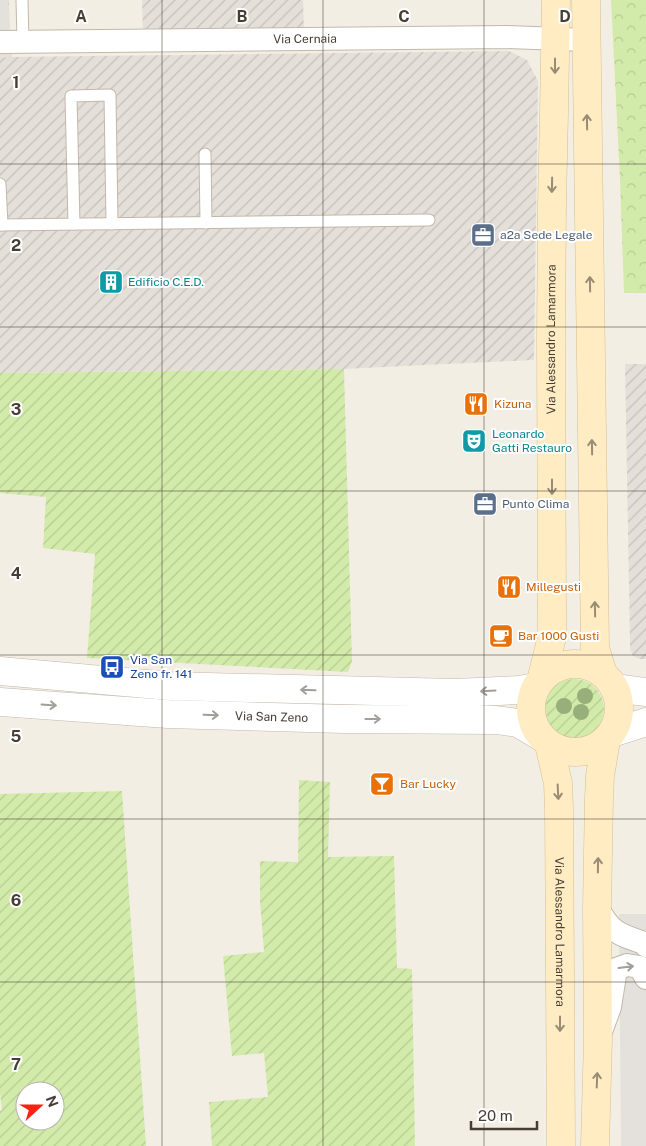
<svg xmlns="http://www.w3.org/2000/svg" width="646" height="1146" font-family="'Public Sans',sans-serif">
<defs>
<pattern id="industrial-furrows" width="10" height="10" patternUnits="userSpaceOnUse" patternTransform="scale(1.25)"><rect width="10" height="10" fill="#e5dfda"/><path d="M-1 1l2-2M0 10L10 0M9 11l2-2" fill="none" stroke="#c6c0bc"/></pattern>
<pattern id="forest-crowns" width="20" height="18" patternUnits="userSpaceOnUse" patternTransform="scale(1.25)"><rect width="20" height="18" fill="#d3ebaa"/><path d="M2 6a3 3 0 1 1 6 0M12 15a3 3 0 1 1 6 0" fill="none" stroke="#b6cb93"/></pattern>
<pattern id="garden-furrows" width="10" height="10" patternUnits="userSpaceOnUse" patternTransform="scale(1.25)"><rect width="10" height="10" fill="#d3ebaa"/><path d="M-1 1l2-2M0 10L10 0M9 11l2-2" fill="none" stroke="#b6cb93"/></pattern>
</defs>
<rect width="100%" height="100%" fill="#f3eee4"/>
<g fill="url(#industrial-furrows)">
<path d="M0,0H9L10,57L509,51L527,60L538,81L534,360L446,364L344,369L0,373Z"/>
<path d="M142,0H303L304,32L143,34Z"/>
<path d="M625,364H646V659H640L633,656L630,649V641Z"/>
</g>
<path fill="url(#forest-crowns)" d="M611,0H646V293H624L620,180Z"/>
<g fill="url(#garden-furrows)" fill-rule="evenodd">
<path d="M344,369L352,661L348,672L87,658L95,554L43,548L46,497L0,493V373Z"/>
<circle cx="574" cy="709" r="30"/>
<path d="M299,780L330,782L328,857L394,856L397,968L412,969L415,1146H212L209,1102L268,1097L264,1053L232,1056L223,956L264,952L260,900V861L298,862Z"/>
<path d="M122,791L146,1146H0V1111L2,1110L0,1093V794ZM25,1091H55V1121H25Z"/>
</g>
<g fill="#e4e1dd">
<path d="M0,0H8L12,57L0,58Z"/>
<path d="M619,914H646V1146H621Z"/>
</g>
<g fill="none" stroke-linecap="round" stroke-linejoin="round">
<defs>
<g id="service">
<path d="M22,0L23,42"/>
<path d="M205,154L206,223"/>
<path d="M0,184L2,225"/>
<path d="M74,224L71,96L110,95L112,224"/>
<path d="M0,225L429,220"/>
</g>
<g id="minor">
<path id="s1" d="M0,42L506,37L586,40"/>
<path d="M597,907C611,932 617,934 644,943L646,946"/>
<path d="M602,1029L610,1007L616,969L627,965L640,967L646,978"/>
</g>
<g id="tertiary">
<path d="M0,671L169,686L455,693L519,690L536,687"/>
<path d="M614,688L646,692"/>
<path id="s2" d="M0,702L168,714L344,719L496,720L518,723L540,736"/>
<path d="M612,733L646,722"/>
</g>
<g id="secondary">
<path d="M586,0L595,648L603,674"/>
<circle cx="575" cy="708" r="44"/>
<path id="s3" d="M542,677L552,637V614L551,338L552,204L554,113L556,0"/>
<path id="s4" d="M549,744L558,783L559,809L561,1146"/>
<path d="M595,1146L598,1039L597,907L599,798L600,776L606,740"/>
</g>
</defs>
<use href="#service" stroke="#c2b8a9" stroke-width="13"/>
<use href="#minor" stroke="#c2b8a9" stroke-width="24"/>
<use href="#tertiary" stroke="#c2b8a9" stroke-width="29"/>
<use href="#secondary" stroke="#d6bf91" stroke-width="29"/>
<use href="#service" stroke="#fff" stroke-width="11"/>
<use href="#minor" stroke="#fff" stroke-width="22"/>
<use href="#tertiary" stroke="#fff" stroke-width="28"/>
<use href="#secondary" stroke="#ffecc3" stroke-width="28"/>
</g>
<g fill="#97af7a">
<circle cx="585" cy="696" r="8"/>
<circle cx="564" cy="706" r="8"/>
<circle cx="581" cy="712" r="8"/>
</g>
<defs><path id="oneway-shaft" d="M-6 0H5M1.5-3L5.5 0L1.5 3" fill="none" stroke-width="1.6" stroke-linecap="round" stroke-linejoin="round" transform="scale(1.25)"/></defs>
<g stroke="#998c74">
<use href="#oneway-shaft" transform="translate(555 66) rotate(90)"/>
<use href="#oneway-shaft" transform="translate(587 122) rotate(-91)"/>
<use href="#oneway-shaft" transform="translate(552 185) rotate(91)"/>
<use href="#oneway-shaft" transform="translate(590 284) rotate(-91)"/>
<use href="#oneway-shaft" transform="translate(592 447) rotate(-91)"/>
<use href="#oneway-shaft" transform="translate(552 487) rotate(90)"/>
<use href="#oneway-shaft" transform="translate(595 609) rotate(-91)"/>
<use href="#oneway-shaft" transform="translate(558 792) rotate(87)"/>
<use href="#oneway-shaft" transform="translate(598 865) rotate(-89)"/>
<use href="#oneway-shaft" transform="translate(560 1024) rotate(90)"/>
<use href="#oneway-shaft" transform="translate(597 1080) rotate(-88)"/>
</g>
<g stroke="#a29e9a">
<use href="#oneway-shaft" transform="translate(308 690) rotate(-178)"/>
<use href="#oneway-shaft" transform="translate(488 691) rotate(177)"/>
<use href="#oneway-shaft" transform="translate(49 705) rotate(4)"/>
<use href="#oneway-shaft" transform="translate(211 715) rotate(2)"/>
<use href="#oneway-shaft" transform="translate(373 719)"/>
<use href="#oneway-shaft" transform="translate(626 967) rotate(-7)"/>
</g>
<path fill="none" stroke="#463e34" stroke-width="1" stroke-opacity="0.55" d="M162,0V1146M323,0V1146M484,0V1146M0,164H646M0,327H646M0,491H646M0,655H646M0,819H646M0,982H646"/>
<defs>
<symbol id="office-square" viewBox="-11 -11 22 22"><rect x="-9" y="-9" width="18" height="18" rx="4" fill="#5c6f8a" stroke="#fff"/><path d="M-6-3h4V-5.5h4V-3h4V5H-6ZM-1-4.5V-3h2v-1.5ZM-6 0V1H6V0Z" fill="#fff"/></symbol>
<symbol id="building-square" viewBox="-11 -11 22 22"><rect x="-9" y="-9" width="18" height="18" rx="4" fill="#0f9aa8" stroke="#fff"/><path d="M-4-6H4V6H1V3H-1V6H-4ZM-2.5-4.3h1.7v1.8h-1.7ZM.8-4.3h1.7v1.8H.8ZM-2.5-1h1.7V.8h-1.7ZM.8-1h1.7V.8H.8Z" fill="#fff"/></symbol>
<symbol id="restaurant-square" viewBox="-11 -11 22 22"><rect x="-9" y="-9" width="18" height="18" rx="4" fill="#e8710a" stroke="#fff"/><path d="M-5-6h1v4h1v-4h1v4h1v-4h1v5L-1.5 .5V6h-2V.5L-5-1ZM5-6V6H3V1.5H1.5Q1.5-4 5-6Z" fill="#fff"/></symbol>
<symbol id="theatre-square" viewBox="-11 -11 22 22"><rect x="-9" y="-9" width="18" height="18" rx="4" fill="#0f9aa8" stroke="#fff"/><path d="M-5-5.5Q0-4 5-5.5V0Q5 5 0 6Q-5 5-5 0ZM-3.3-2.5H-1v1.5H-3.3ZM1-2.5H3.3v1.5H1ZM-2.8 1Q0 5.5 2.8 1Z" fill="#fff"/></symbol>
<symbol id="cafe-square" viewBox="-11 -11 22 22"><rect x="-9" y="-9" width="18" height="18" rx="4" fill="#e8710a" stroke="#fff"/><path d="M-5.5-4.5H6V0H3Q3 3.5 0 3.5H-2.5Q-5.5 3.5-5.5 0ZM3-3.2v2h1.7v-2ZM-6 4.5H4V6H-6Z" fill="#fff"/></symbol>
<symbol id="bus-square" viewBox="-11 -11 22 22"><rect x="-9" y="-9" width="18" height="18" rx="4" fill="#1a4fb4" stroke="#fff"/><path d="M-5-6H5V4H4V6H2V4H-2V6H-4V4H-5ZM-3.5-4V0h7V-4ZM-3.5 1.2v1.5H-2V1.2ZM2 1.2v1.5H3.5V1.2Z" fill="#fff"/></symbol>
<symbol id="bar-square" viewBox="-11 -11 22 22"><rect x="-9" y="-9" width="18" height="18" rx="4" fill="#e8710a" stroke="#fff"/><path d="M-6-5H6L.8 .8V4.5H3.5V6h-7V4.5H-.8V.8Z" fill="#fff"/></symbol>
</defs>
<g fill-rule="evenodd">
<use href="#office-square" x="469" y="221" width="28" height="28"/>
<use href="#building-square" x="97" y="268" width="28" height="28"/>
<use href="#restaurant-square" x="462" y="390" width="28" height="28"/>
<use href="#theatre-square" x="460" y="427" width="28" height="28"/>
<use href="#office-square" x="471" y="490" width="28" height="28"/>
<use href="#restaurant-square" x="495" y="573" width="28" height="28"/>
<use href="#cafe-square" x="487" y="622" width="28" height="28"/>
<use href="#bus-square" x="98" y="653" width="28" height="28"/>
<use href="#bar-square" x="368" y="770" width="28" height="28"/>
</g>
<g text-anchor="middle" stroke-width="4" stroke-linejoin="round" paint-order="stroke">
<g font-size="12" fill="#463e34" stroke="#fff">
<text dy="4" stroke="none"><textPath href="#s1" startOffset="305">Via Cernaia</textPath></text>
<text dy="4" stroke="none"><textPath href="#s3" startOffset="339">Via Alessandro Lamarmora</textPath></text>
<text dy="4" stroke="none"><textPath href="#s2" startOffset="272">Via San Zeno</textPath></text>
<text dy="4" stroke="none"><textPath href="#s4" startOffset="189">Via Alessandro Lamarmora</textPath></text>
</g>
<g font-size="12" fill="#4e5e75" stroke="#fff" text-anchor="start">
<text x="500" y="239">a2a Sede Legale</text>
<text x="502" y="508">Punto Clima</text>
</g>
<g font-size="12" fill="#0d838f" stroke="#fff" text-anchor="start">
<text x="128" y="286">Edificio C.E.D.</text>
<text x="492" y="438">Leonardo<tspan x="492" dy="14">Gatti Restauro</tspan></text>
</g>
<g font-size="12" fill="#c56008" stroke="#fff" text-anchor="start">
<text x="494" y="408">Kizuna</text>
<text x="526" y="591">Millegusti</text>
<text x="518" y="640">Bar 1000 Gusti</text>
<text x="400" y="788">Bar Lucky</text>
</g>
<g font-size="12" fill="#164399" stroke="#fff" text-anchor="start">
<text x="130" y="664">Via San<tspan x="130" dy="14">Zeno fr. 141</tspan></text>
</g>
</g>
<g font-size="16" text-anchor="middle" font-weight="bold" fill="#463e34" stroke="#fff" stroke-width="4" stroke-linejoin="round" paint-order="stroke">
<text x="81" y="22">A</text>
<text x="242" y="22">B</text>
<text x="404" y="22">C</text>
<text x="565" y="22">D</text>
<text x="16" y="88">1</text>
<text x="16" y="251">2</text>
<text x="16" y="415">3</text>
<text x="16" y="579">4</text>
<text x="16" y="742">5</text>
<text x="16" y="906">6</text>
<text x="16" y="1070">7</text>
</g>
<g transform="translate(40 1106) rotate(69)"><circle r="24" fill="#ffffff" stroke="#b5b2ae"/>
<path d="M0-4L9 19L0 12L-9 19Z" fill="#ff2110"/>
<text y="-8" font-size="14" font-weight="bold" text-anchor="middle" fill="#463e34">N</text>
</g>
<path d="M471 1121v8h66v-8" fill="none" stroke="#463e34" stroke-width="2.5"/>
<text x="478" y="1121" font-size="15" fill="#463e34" stroke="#ffffff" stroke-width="4" paint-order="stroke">20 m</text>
</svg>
